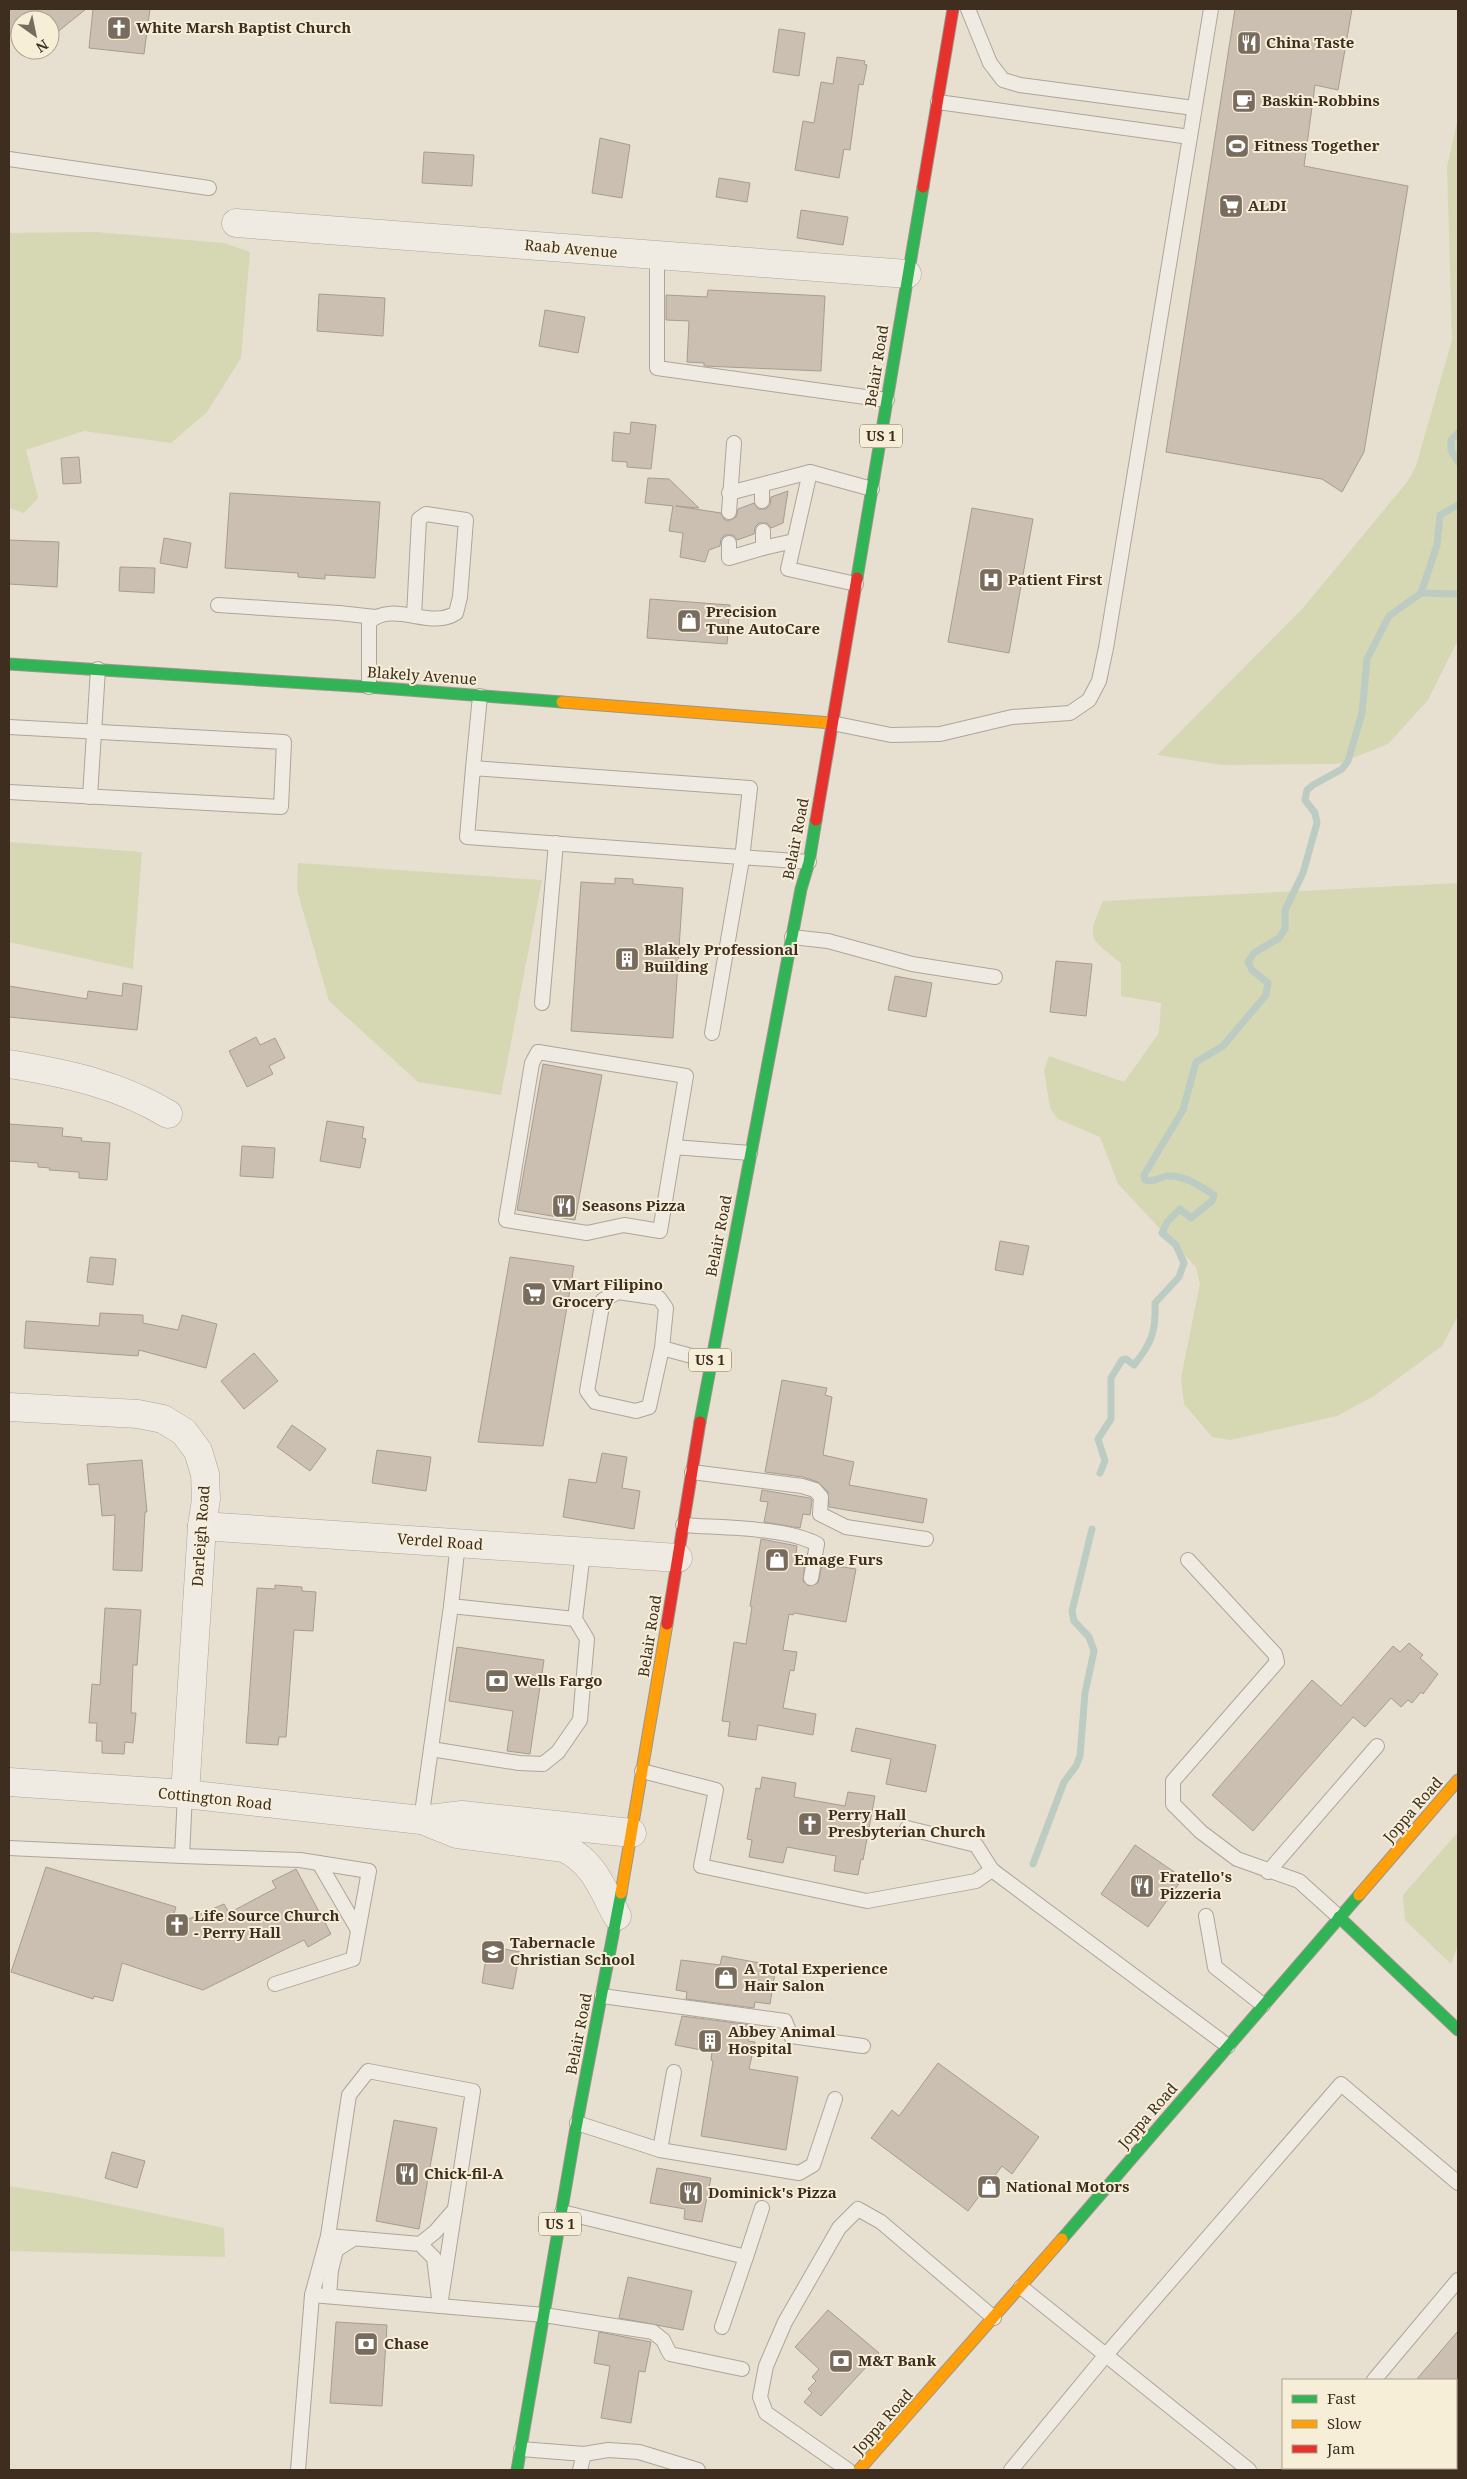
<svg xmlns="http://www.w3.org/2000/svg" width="1467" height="2479" font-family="'Noto Serif',serif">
<rect width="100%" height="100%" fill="#e7e0d1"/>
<g fill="#d6d7b3">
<path d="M1458,118V640L1428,700L1388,744L1338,764L1223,765L1157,755L1303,608L1407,482L1416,466L1452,340L1447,167Z"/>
<path d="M96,232L224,243L250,252L241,358L207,412L171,443L84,431L26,450L38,498L24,513L9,508V233Z"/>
<path d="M9,842L142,852L133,969L9,942Z"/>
<path d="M298,863L542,880L501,1095L418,1082L329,1001L297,890Z"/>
<path d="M1458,883V1316L1442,1346L1374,1396L1337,1416L1230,1440L1212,1437L1184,1404L1181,1378L1200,1283L1196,1267L1118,1184L1100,1137L1058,1119L1050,1108L1044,1070L1049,1056L1124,1082L1159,1033L1161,1003L1121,996V963C1089,937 1086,941 1103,901Z"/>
<path d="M1458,1832V1945L1451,1964L1405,1920L1403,1895Z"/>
<path d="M9,2186L72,2196L224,2228L225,2257L9,2251Z"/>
</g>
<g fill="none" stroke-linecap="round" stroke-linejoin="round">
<g stroke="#bcccc2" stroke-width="7">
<path d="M1458,433L1451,440V450L1458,462"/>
<path d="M1421,593L1456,594"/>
<path d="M1100,1473L1105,1461L1098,1439L1111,1419V1378L1122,1360L1126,1359L1134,1365C1152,1343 1156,1331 1155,1303L1179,1277L1184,1263L1176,1245L1162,1233L1167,1222L1180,1209L1191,1218L1212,1201L1214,1195C1200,1186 1185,1175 1167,1176C1159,1177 1153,1183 1145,1180L1144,1175L1183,1110L1196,1062L1223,1046L1266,995L1268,983L1252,970L1248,962L1254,953L1279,938L1285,929V910L1303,873L1317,823L1315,813L1305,800L1307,790L1313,785L1342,769L1348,761L1362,713L1367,659L1389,616L1421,593L1437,545L1440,515L1458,505"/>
<path d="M1033,1864L1064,1782L1076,1766L1080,1756L1085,1693L1094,1651L1089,1637L1074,1621L1072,1611L1092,1529"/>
</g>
</g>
<g fill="#cbbfb2" stroke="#a89c90">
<path d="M9,9H86L50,38V20H20V36L9,34Z"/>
<path d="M93,9H150L144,54L89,48Z"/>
<path d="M1235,9H1352L1338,90L1315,85L1304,166L1408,186L1364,452L1342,492L1322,479L1166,452Z"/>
<path d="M779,29L805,33L799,76L773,72Z"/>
<path d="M837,57L865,61L864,64L867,65L863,85L859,84L850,150L844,149L839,178L795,170L803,121L814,123L821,82L833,84Z"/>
<path d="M600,138L630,145L622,198L592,193Z"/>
<path d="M424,152L474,155L472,186L422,183Z"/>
<path d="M719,178L750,183L747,202L716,197Z"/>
<path d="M801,210L848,217L843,245L797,238Z"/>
<path d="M708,290L825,296L821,371L704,366V363L687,362L689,321L666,320V295L707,297Z"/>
<path d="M319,294L385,298L383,336L317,331Z"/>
<path d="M545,310L585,317L578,353L539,346Z"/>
<path d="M631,422L656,425L651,469L627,467V462L612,461L614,432L630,434Z"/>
<path d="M79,457L81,483L63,484L61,458Z"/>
<path d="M648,478L669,479L699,508L676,506L721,513L724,519L728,521L736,517L738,509L754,503L758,509H766L770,505L771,497L788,491L783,523L771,528L767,523H759L755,527L754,534L737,540L733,535H725L721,539L720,546L709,550L705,562L680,557L683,533L669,531L673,506L645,503Z"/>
<path d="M230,493L380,502L375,578L325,575V579L298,577V573L225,568Z"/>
<path d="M972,508L1033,519L1009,653L948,642Z"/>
<path d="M164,538L191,543L187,568L160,563Z"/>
<path d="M9,540L59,542L57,587L9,584Z"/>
<path d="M120,567L155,568L154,593L119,591Z"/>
<path d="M650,599L730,605L727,644L647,638Z"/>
<path d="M615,878L633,879V884L683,888L673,1038L571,1031L581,882L615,884Z"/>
<path d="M1056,961L1092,964L1086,1016L1050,1012Z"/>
<path d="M895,976L932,983L926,1017L888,1010Z"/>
<path d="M123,983L142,986L137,1030L9,1017V986L87,999L88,991L122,996Z"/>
<path d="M256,1037L260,1045L275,1038L285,1058L269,1066L273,1074L247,1087L229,1051Z"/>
<path d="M543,1064L602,1075L575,1220L517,1210Z"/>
<path d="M327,1121L364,1127L362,1138L366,1139L360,1168L320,1161Z"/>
<path d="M9,1124L63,1128L62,1136L82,1138L81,1141L110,1143L107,1180L79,1178V1172L49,1170L50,1168L38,1167V1163L9,1161Z"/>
<path d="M242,1146L275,1148L273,1178L240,1176Z"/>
<path d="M1000,1241L1029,1246L1023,1275L995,1270Z"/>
<path d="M90,1257L116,1259L113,1285L87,1282Z"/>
<path d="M510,1257L574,1266L543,1446L478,1442Z"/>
<path d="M100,1313L143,1315V1323L178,1330L182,1315L217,1324L206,1368L139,1350L138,1356L24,1348L26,1321L99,1326Z"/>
<path d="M254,1353L278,1381L244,1409L221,1381Z"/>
<path d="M782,1380L827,1388L825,1395L832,1397L823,1455L854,1462L849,1485L927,1499L923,1523L829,1507L828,1492L818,1482L803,1477L765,1472Z"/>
<path d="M292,1425L326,1449L310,1471L277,1447Z"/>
<path d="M377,1450L431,1457L426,1491L372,1483Z"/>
<path d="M602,1453L627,1457L622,1488L640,1491L634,1529L563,1517L569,1479L596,1483Z"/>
<path d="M142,1460L147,1512H145L142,1571L113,1570L115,1515L102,1516L99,1484L89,1485L87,1464Z"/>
<path d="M762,1490L810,1498L812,1500L810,1515L803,1514L800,1528L764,1522L768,1502L760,1501Z"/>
<path d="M761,1539L797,1546L795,1559L805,1561L803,1581L809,1586L818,1583L822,1564L856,1569L846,1622L794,1613L793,1615L789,1614L783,1650L797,1652L794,1671L790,1670L783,1708L816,1714L813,1735L758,1725L756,1740L728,1736L730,1722L722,1721L734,1642L746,1644L752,1607L750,1606Z"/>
<path d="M275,1585L302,1587V1591L316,1592L313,1631L294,1630L286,1737H279L278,1745L246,1743L257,1588L275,1589Z"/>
<path d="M105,1608L141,1610L137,1665H133L131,1713H136L133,1743L125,1742L124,1754L102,1753V1741H96L97,1723H89L92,1684L100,1685Z"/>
<path d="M1409,1643L1423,1655L1420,1658L1438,1674L1423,1694L1421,1692L1412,1703L1408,1700L1401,1707L1391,1698L1365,1727L1353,1717L1253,1831L1212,1795L1312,1680L1341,1706L1393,1646L1400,1652Z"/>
<path d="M457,1647L544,1660L530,1754L507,1751L513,1711L449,1701Z"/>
<path d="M856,1728L936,1745L926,1792L886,1784L891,1759L851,1751Z"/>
<path d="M762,1777L796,1783L794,1797L845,1806L848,1792L875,1796L863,1860L861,1859L858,1875L834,1871L836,1856L787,1847L783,1863L749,1857L752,1840L747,1839L756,1788L760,1789Z"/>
<path d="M1135,1845L1183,1878L1148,1927L1101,1894Z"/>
<path d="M46,1867L176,1907L170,1927L224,1904L229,1913L276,1888L272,1881L296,1869L331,1934L308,1947L304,1940L203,1990L122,1963L113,2001L94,1996L93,1999L11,1972Z"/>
<path d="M488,1946L520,1952L513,1989L482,1983Z"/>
<path d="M722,1956L776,1966L770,2004L755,2002L754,2008L686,1999L687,1992L676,1990L681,1960L720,1965Z"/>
<path d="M682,2016L751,2025L748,2041L755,2042L749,2069L798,2077L786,2150L701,2136L713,2061L711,2060L712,2052L675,2045Z"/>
<path d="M938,2063L1039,2137L1012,2174L1002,2166L968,2211L871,2138L892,2110L899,2116Z"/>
<path d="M394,2120L437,2128L419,2229L376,2221Z"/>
<path d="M112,2152L145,2161L137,2188L105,2178Z"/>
<path d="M657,2168L711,2178L702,2222L684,2219L685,2209L650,2203Z"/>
<path d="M628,2277L692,2291L683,2330L619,2318Z"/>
<path d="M828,2310L879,2353L821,2416L804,2402L812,2393L808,2389L816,2381L812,2377L819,2369L795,2347Z"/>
<path d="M336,2322L387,2325L382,2406L330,2403Z"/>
<path d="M1458,2331V2380H1416Z"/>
<path d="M599,2332L651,2342L645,2372L639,2371L631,2423L601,2418L610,2366L594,2363Z"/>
</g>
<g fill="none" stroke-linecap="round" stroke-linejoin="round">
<defs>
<g id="lane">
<path d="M968,9L990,63L1003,80L1020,85L1194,108"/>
<path d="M938,102L1190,137"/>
<path d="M9,159L209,188"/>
<path d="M657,256V368L887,400"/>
<path d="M762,485V501"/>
<path d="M729,493L810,472"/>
<path d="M729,512L734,443"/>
<path d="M763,531V548"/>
<path d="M729,543V558L763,548L794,541"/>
<path d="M856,584L788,569L810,472L872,489"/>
<path d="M218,605L339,613L375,617"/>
<path d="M369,687V622C394,600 430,630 456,613L460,597L466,520L426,514L419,519L414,616"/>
<path d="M832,723L891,735L940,734L1012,717L1070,713L1089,700L1099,681L1106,648L1211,9"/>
<path d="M9,727L284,742L281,807L9,792"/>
<path d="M473,768L480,696"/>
<path d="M90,797L98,669"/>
<path d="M792,937L828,941L912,964L995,977"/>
<path d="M542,1003L556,843"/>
<path d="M712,1033L742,859L750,788L473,768L467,837L809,862"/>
<path d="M674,1147L660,1231L624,1225L587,1233L506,1220L532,1063L538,1052L686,1076L674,1147L750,1153"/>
<path d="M662,1348L666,1308L659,1298L618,1292L603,1300L587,1391L595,1402L636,1411L649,1407L662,1348L710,1361"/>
<path d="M692,1472L802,1486L815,1490L821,1497L820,1514L846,1527L926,1539"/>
<path d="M683,1525C720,1528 786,1527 817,1544L811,1578"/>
<path d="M458,1543L451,1606L575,1619L583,1552"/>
<path d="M1188,1560L1275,1654L1277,1662L1173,1781V1804L1201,1832L1237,1859L1299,1881L1339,1917"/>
<path d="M431,1749L519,1763L543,1764L558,1752L580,1720L587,1639L575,1619"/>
<path d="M642,1771L716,1790L701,1866L867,1901L976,1881L992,1870L1228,2046"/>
<path d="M421,1820L451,1606"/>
<path d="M907,1828L976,1845L992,1870"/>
<path d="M9,1848L182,1856L185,1794"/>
<path d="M182,1856L300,1860L369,1871L353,1959L275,1984"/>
<path d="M319,1863L358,1930"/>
<path d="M1268,1872L1377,1746"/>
<path d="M1206,1916L1215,1967L1263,2005"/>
<path d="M602,1996L785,2021L791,2036L863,2046"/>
<path d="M368,2071L473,2091L440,2306L434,2258L420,2244L328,2236L349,2095Z"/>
<path d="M577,2123L660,2150L799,2173L813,2165L835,2099"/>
<path d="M660,2150L674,2072"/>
<path d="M562,2212L746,2257L722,2327"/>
<path d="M420,2244L435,2232L455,2209"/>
<path d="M746,2257L762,2208"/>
<path d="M1021,2287L1249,2470"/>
<path d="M312,2295L328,2236"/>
<path d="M329,2296L331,2270L336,2250L353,2239"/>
<path d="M1374,2380L1458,2280"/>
<path d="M521,2449L584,2454L608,2450L639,2452L698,2470"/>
<path d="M298,2470L312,2295L544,2315L653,2332L663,2340L670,2354L742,2369"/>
<path d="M580,2470L584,2454"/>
<path d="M848,2470L766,2413L760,2397L766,2366L785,2322L839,2228L858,2209L881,2222L994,2318"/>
<path d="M1011,2470L1105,2356L1341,2084L1458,2183"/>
<path d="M1299,2470L1301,2468"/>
</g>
<g id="street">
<path d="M236,223L907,274"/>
<path d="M9,1064C65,1073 118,1084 168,1114"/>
<path d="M9,1407L138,1414L163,1419L184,1432L198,1451L205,1474L206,1499L202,1526L185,1794"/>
<path d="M202,1526L678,1558"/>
<path d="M9,1782L185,1794L421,1820L462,1815L632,1833"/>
<path d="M427,1822L457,1834L564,1848C594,1862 602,1888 617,1916"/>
</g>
<g id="fast">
<path d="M857,578L923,187"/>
<path d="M9,664L369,687L562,702"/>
<path d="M700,1422L801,889L809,862L816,820"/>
<path d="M1339,1917L1458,2030"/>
<path d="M1062,2239L1359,1895"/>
<path d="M517,2470L575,2133L621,1893"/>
</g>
<g id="slow">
<path d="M562,702L832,723"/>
<path d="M621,1893L667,1624"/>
<path d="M1359,1895L1458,1780"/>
<path d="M859,2470L1062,2239"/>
</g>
<g id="jam">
<path d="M923,187L953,9"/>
<path d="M816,820L857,578"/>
<path d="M667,1624L700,1422"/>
</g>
</defs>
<use href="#lane" stroke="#ada599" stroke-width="16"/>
<use href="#street" stroke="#ada599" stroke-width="29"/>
<use href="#fast" stroke="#9c958a" stroke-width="13"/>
<use href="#slow" stroke="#9c958a" stroke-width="13"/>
<use href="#jam" stroke="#9c958a" stroke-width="13"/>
<use href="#lane" stroke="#efebe3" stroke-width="14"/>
<use href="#street" stroke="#efebe3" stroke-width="28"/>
<use href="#fast" stroke="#30b455" stroke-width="11"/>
<use href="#slow" stroke="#ff9f0a" stroke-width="11"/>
<use href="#jam" stroke="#e5322d" stroke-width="11"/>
</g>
<defs>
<symbol id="church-square" viewBox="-11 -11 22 22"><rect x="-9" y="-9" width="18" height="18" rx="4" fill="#786c5e" stroke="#f7eed8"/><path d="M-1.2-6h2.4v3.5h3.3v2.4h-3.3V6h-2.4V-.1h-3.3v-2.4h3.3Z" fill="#fff"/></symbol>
<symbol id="restaurant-square" viewBox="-11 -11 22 22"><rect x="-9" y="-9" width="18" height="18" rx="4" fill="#786c5e" stroke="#f7eed8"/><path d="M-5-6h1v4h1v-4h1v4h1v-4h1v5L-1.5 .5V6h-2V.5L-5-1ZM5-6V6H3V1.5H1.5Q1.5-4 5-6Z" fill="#fff"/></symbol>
<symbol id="cafe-square" viewBox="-11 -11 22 22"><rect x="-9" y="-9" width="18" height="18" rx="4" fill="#786c5e" stroke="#f7eed8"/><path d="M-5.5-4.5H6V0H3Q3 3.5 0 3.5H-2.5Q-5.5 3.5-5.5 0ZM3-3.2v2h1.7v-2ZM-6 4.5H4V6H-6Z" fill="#fff"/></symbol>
<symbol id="stadium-square" viewBox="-11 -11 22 22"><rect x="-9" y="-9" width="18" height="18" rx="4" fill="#786c5e" stroke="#f7eed8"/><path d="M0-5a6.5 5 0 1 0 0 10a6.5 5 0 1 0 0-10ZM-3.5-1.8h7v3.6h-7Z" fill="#fff"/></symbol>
<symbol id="supermarket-square" viewBox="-11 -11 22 22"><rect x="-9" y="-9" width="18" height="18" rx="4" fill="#786c5e" stroke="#f7eed8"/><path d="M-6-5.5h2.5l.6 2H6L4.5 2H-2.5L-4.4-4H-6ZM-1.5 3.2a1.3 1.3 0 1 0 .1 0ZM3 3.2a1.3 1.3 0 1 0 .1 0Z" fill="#fff"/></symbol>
<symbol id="hospital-square" viewBox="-11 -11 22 22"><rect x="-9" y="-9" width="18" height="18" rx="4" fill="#786c5e" stroke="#f7eed8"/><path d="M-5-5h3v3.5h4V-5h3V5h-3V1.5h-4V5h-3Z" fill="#fff"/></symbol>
<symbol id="shop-square" viewBox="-11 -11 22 22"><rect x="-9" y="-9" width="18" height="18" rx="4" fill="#786c5e" stroke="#f7eed8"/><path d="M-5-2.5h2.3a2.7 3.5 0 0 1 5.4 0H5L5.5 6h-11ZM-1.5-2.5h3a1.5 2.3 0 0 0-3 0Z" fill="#fff"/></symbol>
<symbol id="building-square" viewBox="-11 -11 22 22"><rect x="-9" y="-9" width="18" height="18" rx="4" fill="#786c5e" stroke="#f7eed8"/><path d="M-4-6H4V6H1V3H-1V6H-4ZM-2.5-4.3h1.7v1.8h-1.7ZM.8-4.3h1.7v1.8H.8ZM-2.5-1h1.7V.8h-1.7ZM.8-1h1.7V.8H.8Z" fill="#fff"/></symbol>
<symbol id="bank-square" viewBox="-11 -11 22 22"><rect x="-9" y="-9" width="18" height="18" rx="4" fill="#786c5e" stroke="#f7eed8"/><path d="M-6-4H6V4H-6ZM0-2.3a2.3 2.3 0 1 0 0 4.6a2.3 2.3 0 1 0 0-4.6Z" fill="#fff"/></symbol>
<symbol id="school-square" viewBox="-11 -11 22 22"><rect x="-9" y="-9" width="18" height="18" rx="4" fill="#786c5e" stroke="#f7eed8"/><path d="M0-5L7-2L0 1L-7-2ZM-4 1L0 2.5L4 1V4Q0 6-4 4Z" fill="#fff"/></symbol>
</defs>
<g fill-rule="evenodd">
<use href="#church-square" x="105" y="14" width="28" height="28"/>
<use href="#restaurant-square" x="1235" y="29" width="28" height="28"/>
<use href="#cafe-square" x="1230" y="87" width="28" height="28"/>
<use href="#stadium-square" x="1223" y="132" width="28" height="28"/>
<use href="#supermarket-square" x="1217" y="192" width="28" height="28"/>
<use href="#hospital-square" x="977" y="566" width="28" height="28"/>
<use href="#shop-square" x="675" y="607" width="28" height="28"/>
<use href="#building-square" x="613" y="945" width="28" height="28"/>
<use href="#restaurant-square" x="550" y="1192" width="28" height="28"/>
<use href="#supermarket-square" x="520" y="1280" width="28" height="28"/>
<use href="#shop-square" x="763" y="1546" width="28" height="28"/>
<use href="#bank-square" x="483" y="1667" width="28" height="28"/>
<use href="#church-square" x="796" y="1810" width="28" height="28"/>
<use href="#restaurant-square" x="1128" y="1872" width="28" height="28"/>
<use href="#church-square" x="163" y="1911" width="28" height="28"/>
<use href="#school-square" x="479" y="1938" width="28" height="28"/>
<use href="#shop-square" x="712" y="1964" width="28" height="28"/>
<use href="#building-square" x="696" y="2027" width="28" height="28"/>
<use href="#restaurant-square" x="393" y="2160" width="28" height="28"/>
<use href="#shop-square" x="975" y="2173" width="28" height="28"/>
<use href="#restaurant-square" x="677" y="2179" width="28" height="28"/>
<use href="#bank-square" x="352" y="2330" width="28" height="28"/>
<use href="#bank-square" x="827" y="2347" width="28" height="28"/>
</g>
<g text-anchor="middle" stroke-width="4" stroke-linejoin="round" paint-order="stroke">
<g fill="#f7eed8" stroke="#756857" stroke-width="1">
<rect x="860" y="424.5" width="42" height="23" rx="4"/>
<rect x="689" y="1348.5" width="42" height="23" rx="4"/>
<rect x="539" y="2212.5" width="42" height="23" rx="4"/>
</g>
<g font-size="14" font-weight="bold" fill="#3d2e20">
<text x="881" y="441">US 1</text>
<text x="710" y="1365">US 1</text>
<text x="560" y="2229">US 1</text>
</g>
<g font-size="15" font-weight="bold" fill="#3d2e20" stroke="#f7eed8" text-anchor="start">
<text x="136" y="33">White Marsh Baptist Church</text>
<text x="1266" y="48">China Taste</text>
<text x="1262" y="106">Baskin-Robbins</text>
<text x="1254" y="151">Fitness Together</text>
<text x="1248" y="211">ALDI</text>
<text x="1008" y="585">Patient First</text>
<text x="706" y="617">Precision<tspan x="706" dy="17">Tune AutoCare</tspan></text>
<text x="644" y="955">Blakely Professional<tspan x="644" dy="17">Building</tspan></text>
<text x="582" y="1211">Seasons Pizza</text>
<text x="552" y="1290">VMart Filipino<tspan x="552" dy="17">Grocery</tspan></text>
<text x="794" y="1565">Emage Furs</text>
<text x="514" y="1686">Wells Fargo</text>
<text x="828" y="1820">Perry Hall<tspan x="828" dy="17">Presbyterian Church</tspan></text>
<text x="1160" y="1882">Fratello's<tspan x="1160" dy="17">Pizzeria</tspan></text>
<text x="194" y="1921">Life Source Church<tspan x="194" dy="17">- Perry Hall</tspan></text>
<text x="510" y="1948">Tabernacle<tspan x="510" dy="17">Christian School</tspan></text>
<text x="744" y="1974">A Total Experience<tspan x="744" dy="17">Hair Salon</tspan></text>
<text x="728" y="2037">Abbey Animal<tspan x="728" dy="17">Hospital</tspan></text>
<text x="424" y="2179">Chick-fil-A</text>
<text x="1006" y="2192">National Motors</text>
<text x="708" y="2198">Dominick's Pizza</text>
<text x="384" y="2349">Chase</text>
<text x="858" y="2366">M&amp;T Bank</text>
</g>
<g font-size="15" fill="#3d2e20" stroke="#f7eed8">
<text transform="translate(571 249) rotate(5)" y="5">Raab Avenue</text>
<text transform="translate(877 366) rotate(-81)" y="5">Belair Road</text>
<text transform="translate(422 676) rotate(4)" y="5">Blakely Avenue</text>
<text transform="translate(796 839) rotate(-79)" y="5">Belair Road</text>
<text transform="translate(719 1236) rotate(-79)" y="5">Belair Road</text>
<text transform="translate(201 1536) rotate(-86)" y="5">Darleigh Road</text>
<text transform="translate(440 1542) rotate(4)" y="5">Verdel Road</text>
<text transform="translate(650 1636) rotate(-81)" y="5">Belair Road</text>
<text transform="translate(215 1799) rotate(6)" y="5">Cottington Road</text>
<text transform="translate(1413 1810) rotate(-49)" y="5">Joppa Road</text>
<text transform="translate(579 2034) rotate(-79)" y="5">Belair Road</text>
<text transform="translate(1148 2116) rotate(-49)" y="5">Joppa Road</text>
<text transform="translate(883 2422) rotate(-48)" y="5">Joppa Road</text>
</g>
</g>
<rect width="1467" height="2479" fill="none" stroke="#3d2e20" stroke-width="20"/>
<rect x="1282" y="2379" width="175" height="90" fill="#f7eed8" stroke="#ada18e"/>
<rect x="1292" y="2395" width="25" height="8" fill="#30b455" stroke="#ada18e"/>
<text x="1327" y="2404" font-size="15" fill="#3d2e20">Fast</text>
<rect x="1292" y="2420" width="25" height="8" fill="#ff9f0a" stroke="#ada18e"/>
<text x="1327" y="2429" font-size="15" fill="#3d2e20">Slow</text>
<rect x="1292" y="2445" width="25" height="8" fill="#e5322d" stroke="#ada18e"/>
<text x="1327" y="2454" font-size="15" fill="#3d2e20">Jam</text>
<g transform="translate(35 35) rotate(147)"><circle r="24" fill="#f7eed8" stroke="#ada18e"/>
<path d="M0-4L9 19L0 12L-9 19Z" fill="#786c5e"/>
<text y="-8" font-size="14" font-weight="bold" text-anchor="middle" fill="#3d2e20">N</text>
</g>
</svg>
